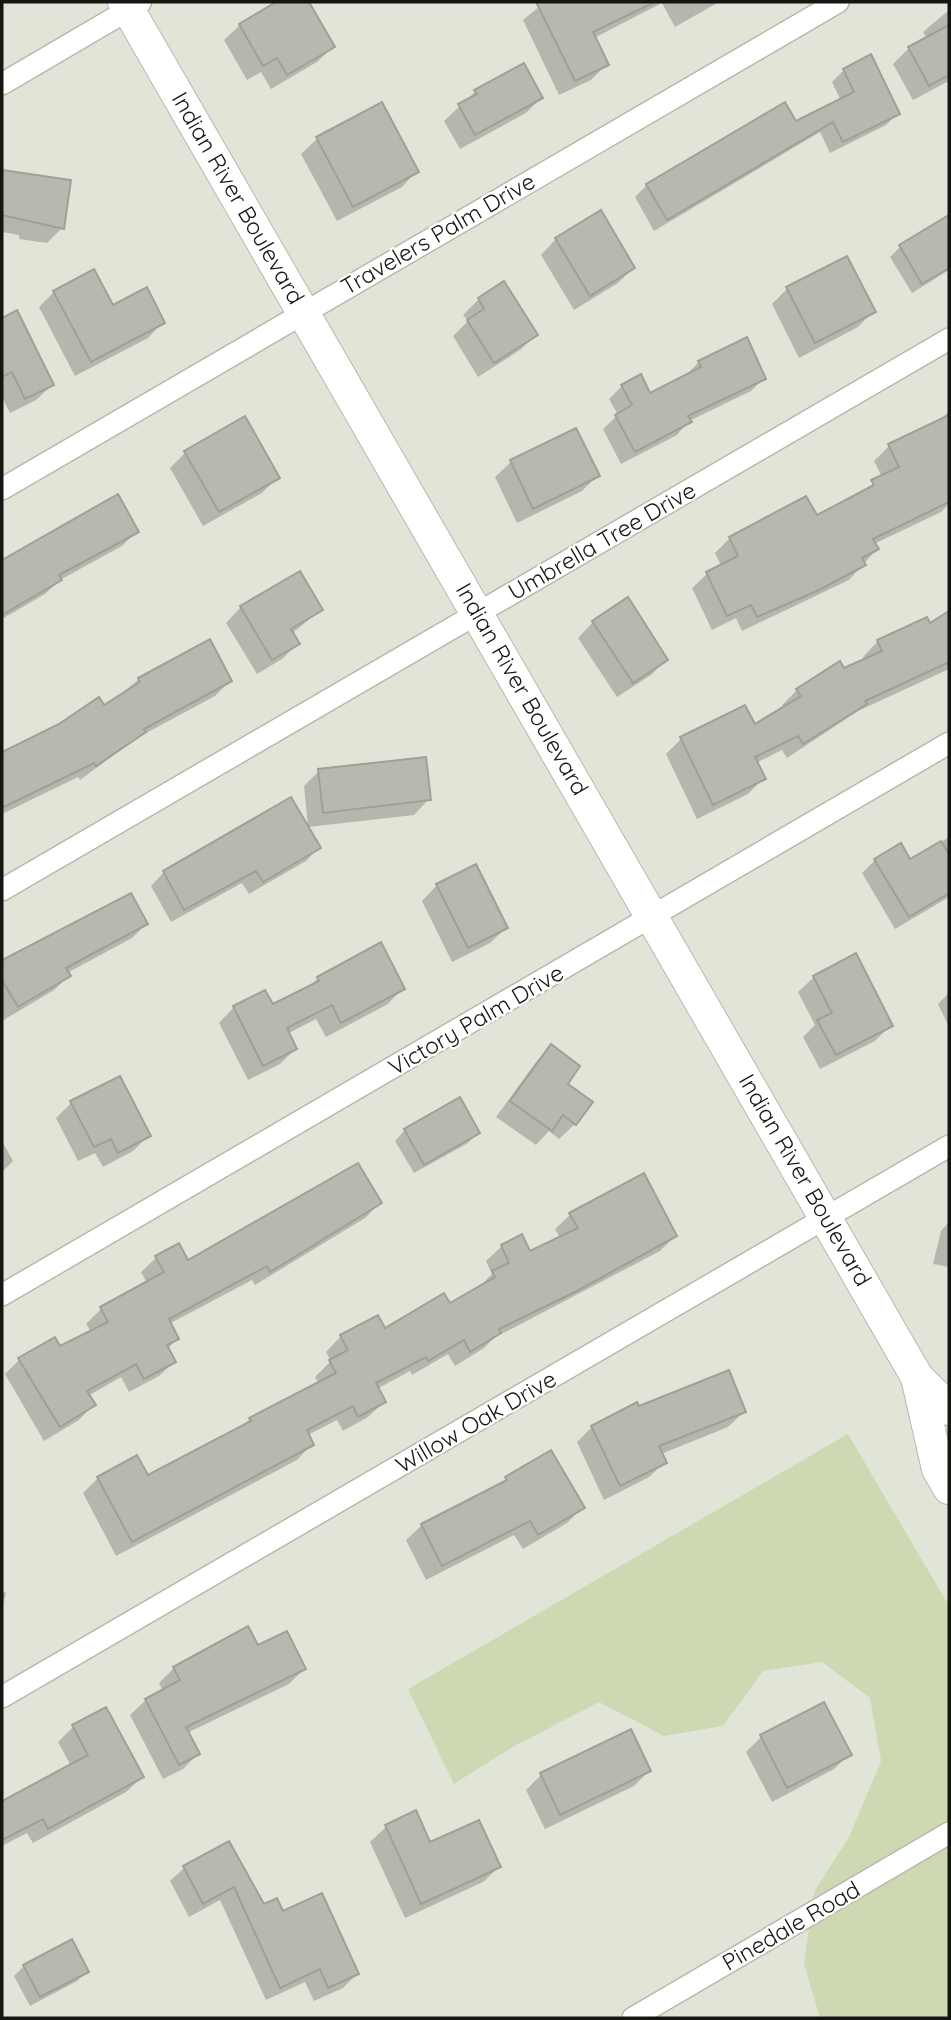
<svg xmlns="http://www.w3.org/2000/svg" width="951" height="2020" font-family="Quicksand,sans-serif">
<rect width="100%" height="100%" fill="#e1e5d8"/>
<path fill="#cdd9b3" d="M848,1434L949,1606V2018H820L804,1964L814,1892L849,1837L881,1761L870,1698L822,1662L763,1671L723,1726L664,1736L599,1702L509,1749L454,1784L408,1689Z"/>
<g fill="#0003">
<path d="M280,2H307L333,47L317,62L271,89L261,72L247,80L224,40L240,25Z"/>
<path d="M545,2H719L675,27L662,3L594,38L607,64L591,80L559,95L523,20Z"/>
<path d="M949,10V81L913,100L893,64L909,48L927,39L923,32Z"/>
<path d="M523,65L541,98L526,113L460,149L444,121L475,92Z"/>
<path d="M844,70L898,113L886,125L830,153L820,132L654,231L635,197L647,185L795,123L841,101L832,82Z"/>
<path d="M381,104L417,171L402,187L337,221L301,154L317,139Z"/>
<path d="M2,172L69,182L62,228L47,243L19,239V235L2,232Z"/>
<path d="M947,219L949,270L912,293L890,257L900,247Z"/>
<path d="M556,239L633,268L618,283L574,310L541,255Z"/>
<path d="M787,289L873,312L858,327L799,358L772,304Z"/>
<path d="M54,292L112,308L163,322L148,338L75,376L39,307Z"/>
<path d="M479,299L536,335L520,350L478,377L453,336L468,321L463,315Z"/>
<path d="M16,313L52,385L36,400L10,413L2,397V320Z"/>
<path d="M699,362L764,378L751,391L689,421L677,435L621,464L603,429L618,415L609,399L622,386L649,395L686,375Z"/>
<path d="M949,412V504L941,512L874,544L877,549L849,580L742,631L736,618L712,630L692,588L707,574L722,567L715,553L730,538L816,517L860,494L882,477L874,461L889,446L929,427Z"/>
<path d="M575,431L597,476L582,491L517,523L495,477L511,462Z"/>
<path d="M185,453L278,477L262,493L203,526L170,468Z"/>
<path d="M118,496L137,531L122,546L60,580L45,594L2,619V562Z"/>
<path d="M241,607L321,610L291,634L298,644L282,659L257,674L226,623Z"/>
<path d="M949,613V669L858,711L787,758L782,750L756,763L763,779L748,794L697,819L666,754L681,739L754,726L784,708L782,705L797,690L865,661L863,657L878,641L929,626Z"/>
<path d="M593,622L666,660L651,675L617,697L578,638Z"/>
<path d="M139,679L230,681L215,696L137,738L80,780L78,777L2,814V754L104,708Z"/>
<path d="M319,771L429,799L414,815L308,827L304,786Z"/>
<path d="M949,837V897L895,929L862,873L875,860L910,861Z"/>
<path d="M319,847L306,861L249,894L242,883L171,922L151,886L164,872Z"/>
<path d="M437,885L506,928L490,943L452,962L422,901Z"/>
<path d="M146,924L132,938L67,973L69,976L54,990L2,1021V962L46,937L47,940Z"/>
<path d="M814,977L891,1025L875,1041L820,1069L803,1037L815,1025L798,992Z"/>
<path d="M318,978L403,988L388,1004L326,1037L316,1019L287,1034L295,1049L280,1064L248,1080L219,1023L234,1007L272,1006L308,988Z"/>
<path d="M949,993V1027L938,1004Z"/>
<path d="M551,1047L575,1124L559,1139L549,1131L536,1145L496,1117L536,1062Z"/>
<path d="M72,1102L148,1136L133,1151L103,1167L95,1153L78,1161L56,1118Z"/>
<path d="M405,1130L478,1133L468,1143L414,1173L395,1141Z"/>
<path d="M2,1141L13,1161L2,1172Z"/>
<path d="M380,1203L365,1218L255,1285L252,1280L169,1324L177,1339L167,1349L174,1362L159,1376L129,1392L121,1377L88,1396L93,1405L79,1420L44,1441L5,1374L19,1360L60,1349L91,1332L86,1324L101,1309L147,1283L141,1272L156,1258L187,1262Z"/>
<path d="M571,1214L675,1236L660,1251L494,1338L484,1348L455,1366L448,1354L412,1375L410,1371L377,1389L384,1402L368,1417L343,1431L337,1420L308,1435L312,1444L297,1460L116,1556L83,1493L98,1478H147L242,1427L250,1419L319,1384L315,1377L331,1361L326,1352L341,1336L384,1330L450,1306L478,1288L492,1274L486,1261L502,1246L529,1253L560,1238L555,1229Z"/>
<path d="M949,1222V1267L933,1264L941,1231Z"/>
<path d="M638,1408L744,1412L728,1427L661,1454L665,1462L649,1477L604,1500L577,1442L592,1427Z"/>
<path d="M506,1479L582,1508L567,1523L523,1549L514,1535L426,1580L406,1540L422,1525L500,1485Z"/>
<path d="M2,1591L6,1593L2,1608Z"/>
<path d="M257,1648L304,1669L289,1684L187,1733L198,1754L183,1769L163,1779L130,1715L146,1700L163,1691L159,1683L174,1668Z"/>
<path d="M73,1727L142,1777L126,1792L33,1843L27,1833L2,1846V1803L71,1766L58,1742Z"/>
<path d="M761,1737L850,1754L834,1769L772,1802L746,1752Z"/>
<path d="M649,1771L634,1786L545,1829L526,1790L541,1775Z"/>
<path d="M415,1813L430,1845L499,1867L483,1882L405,1918L370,1842L386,1827Z"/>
<path d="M228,1843L263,1906L282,1914L357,1974L343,1988L314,2001L305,1982L266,2000L220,1900L189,1917L170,1881L184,1868Z"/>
<path d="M24,1966L87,1971L77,1981L30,2006L14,1976Z"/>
</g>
<g fill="#b6baae" stroke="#9ea196" stroke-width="2">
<path d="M276,2H309L335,47L287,75L277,58L263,66L239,24Z"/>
<path d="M536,2H655L593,32L609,65L575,81Z"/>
<path d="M949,25V75L929,86L908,47Z"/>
<path d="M871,54L900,114L843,142L833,122L667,220L646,184L785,102L796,121L854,92L843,69Z"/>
<path d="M524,63L543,98L475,135L458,104L477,94L474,90Z"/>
<path d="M382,102L419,172L353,207L316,137Z"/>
<path d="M2,170L71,180L64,229L2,215Z"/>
<path d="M601,210L635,268L590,296L555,238Z"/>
<path d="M949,215V268L922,284L899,245Z"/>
<path d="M847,256L876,312L815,343L786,287Z"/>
<path d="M94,269L113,305L147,287L165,323L91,362L53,291Z"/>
<path d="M504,281L538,335L494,363L467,320L484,309L478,298Z"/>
<path d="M17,310L54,385L25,399L12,372L2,377V318Z"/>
<path d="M747,337L766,379L688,416L692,422L635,452L615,415L632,405L621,385L641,374L650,393L701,367L698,361Z"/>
<path d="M949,415V502L873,539L879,549L862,558L866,565L819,590L757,617L751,605L727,616L706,572L738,556L729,537L806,496L817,515L874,485L871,480L899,467L888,444Z"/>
<path d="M245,416L280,478L219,512L184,451Z"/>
<path d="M576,428L600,476L533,509L510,460Z"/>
<path d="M118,494L139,532L59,575L62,580L2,615V560Z"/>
<path d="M300,571L323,610L291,629L300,644L272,660L240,606Z"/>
<path d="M628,597L668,660L633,683L592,621Z"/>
<path d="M949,611V662L865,701L867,704L803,744L798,736L755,757L766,779L713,805L680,737L745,705L755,724L801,696L796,689L840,661L844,668L882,651L877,640L927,617L930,623Z"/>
<path d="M210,639L232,681L144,729L146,732L96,766L94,763L2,808V752L59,724L99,697L104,705L140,682L138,678Z"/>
<path d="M426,757L431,800L323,813L318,769Z"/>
<path d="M291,797L321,848L263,882L256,871L184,910L163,871Z"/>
<path d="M941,841L949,854V893L909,917L874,859L901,843L910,859Z"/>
<path d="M476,864L508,928L468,948L436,884Z"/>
<path d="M131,893L148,924L66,968L71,976L18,1007L2,980V960Z"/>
<path d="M381,942L405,989L341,1023L332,1005L287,1028L297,1049L263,1066L233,1006L265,990L273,1004L319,981L317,977Z"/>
<path d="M856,953L893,1026L836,1055L817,1020L832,1013L813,976Z"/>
<path d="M551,1044L580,1066L568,1084L593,1102L576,1125L563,1115L552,1131L510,1101Z"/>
<path d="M120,1076L151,1136L118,1153L111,1139L94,1147L70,1101Z"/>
<path d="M460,1097L480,1133L424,1165L404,1129Z"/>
<path d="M358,1163L382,1203L270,1272L267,1266L169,1319L179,1339L167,1345L176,1362L144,1379L136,1364L87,1391L96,1405L60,1427L18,1358L55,1337L60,1346L108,1322L100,1307L164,1272L155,1256L179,1243L188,1260Z"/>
<path d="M644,1173L677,1236L575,1292L499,1329L501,1333L470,1352L464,1340L428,1361L426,1357L376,1383L386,1402L358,1417L353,1406L307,1430L314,1445L132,1542L97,1477L137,1455L148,1475L251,1421L249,1418L336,1373L329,1360L348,1350L340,1335L378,1315L385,1328L444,1293L450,1303L495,1277L492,1271L509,1263L501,1245L522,1234L530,1251L578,1228L569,1213Z"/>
<path d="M729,1370L746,1412L659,1446L667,1463L620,1486L591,1426L637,1402L639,1406Z"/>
<path d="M551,1450L585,1508L538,1535L530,1521L442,1566L421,1524L507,1480L505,1477Z"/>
<path d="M248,1626L258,1645L287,1631L306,1669L186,1727L200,1754L179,1765L145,1699L180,1680L173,1667Z"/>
<path d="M824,1702L852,1755L787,1788L760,1735Z"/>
<path d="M106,1707L144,1777L48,1829L43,1819L2,1840V1801L88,1755L72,1725Z"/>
<path d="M631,1729L651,1771L560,1815L540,1773Z"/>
<path d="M416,1810L430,1842L479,1820L501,1867L421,1904L385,1825Z"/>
<path d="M229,1841L264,1904L277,1898L283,1911L322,1893L359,1974L328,1988L320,1969L280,1988L234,1887L203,1904L183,1866Z"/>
<path d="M72,1939L89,1972L40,1997L23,1965Z"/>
</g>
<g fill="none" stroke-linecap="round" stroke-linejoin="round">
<defs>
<g id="street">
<path d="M2,84L140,3"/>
<path d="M2,489L838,2"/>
<path d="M2,890L949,339"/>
<path d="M2,1295L949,743"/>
<path d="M2,1697L949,1146"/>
<path d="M633,2018L949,1833"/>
</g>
<g id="secondary">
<path d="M124,2L917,1377L949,1409"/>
<path d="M917,1377L938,1469L949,1488"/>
</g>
</defs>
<use href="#street" stroke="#b6baae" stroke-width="24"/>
<use href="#secondary" stroke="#b6baae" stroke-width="34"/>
<use href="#street" stroke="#fff" stroke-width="21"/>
<use href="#secondary" stroke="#fff" stroke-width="32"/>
</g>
<g text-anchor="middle" stroke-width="5" stroke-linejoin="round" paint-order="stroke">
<g font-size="23" fill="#141611" stroke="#fff">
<text transform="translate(238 198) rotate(60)" y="8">Indian River Boulevard</text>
<text transform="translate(438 234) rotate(-30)" y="8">Travelers Palm Drive</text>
<text transform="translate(602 541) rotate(-30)" y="8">Umbrella Tree Drive</text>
<text transform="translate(522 689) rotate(60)" y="8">Indian River Boulevard</text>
<text transform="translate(476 1020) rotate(-30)" y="8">Victory Palm Drive</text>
<text transform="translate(805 1180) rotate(60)" y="8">Indian River Boulevard</text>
<text transform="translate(476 1422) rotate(-30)" y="8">Willow Oak Drive</text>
<text transform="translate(791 1926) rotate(-30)" y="8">Pinedale Road</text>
</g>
</g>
<rect width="951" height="2020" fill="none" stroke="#141611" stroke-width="7"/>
</svg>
